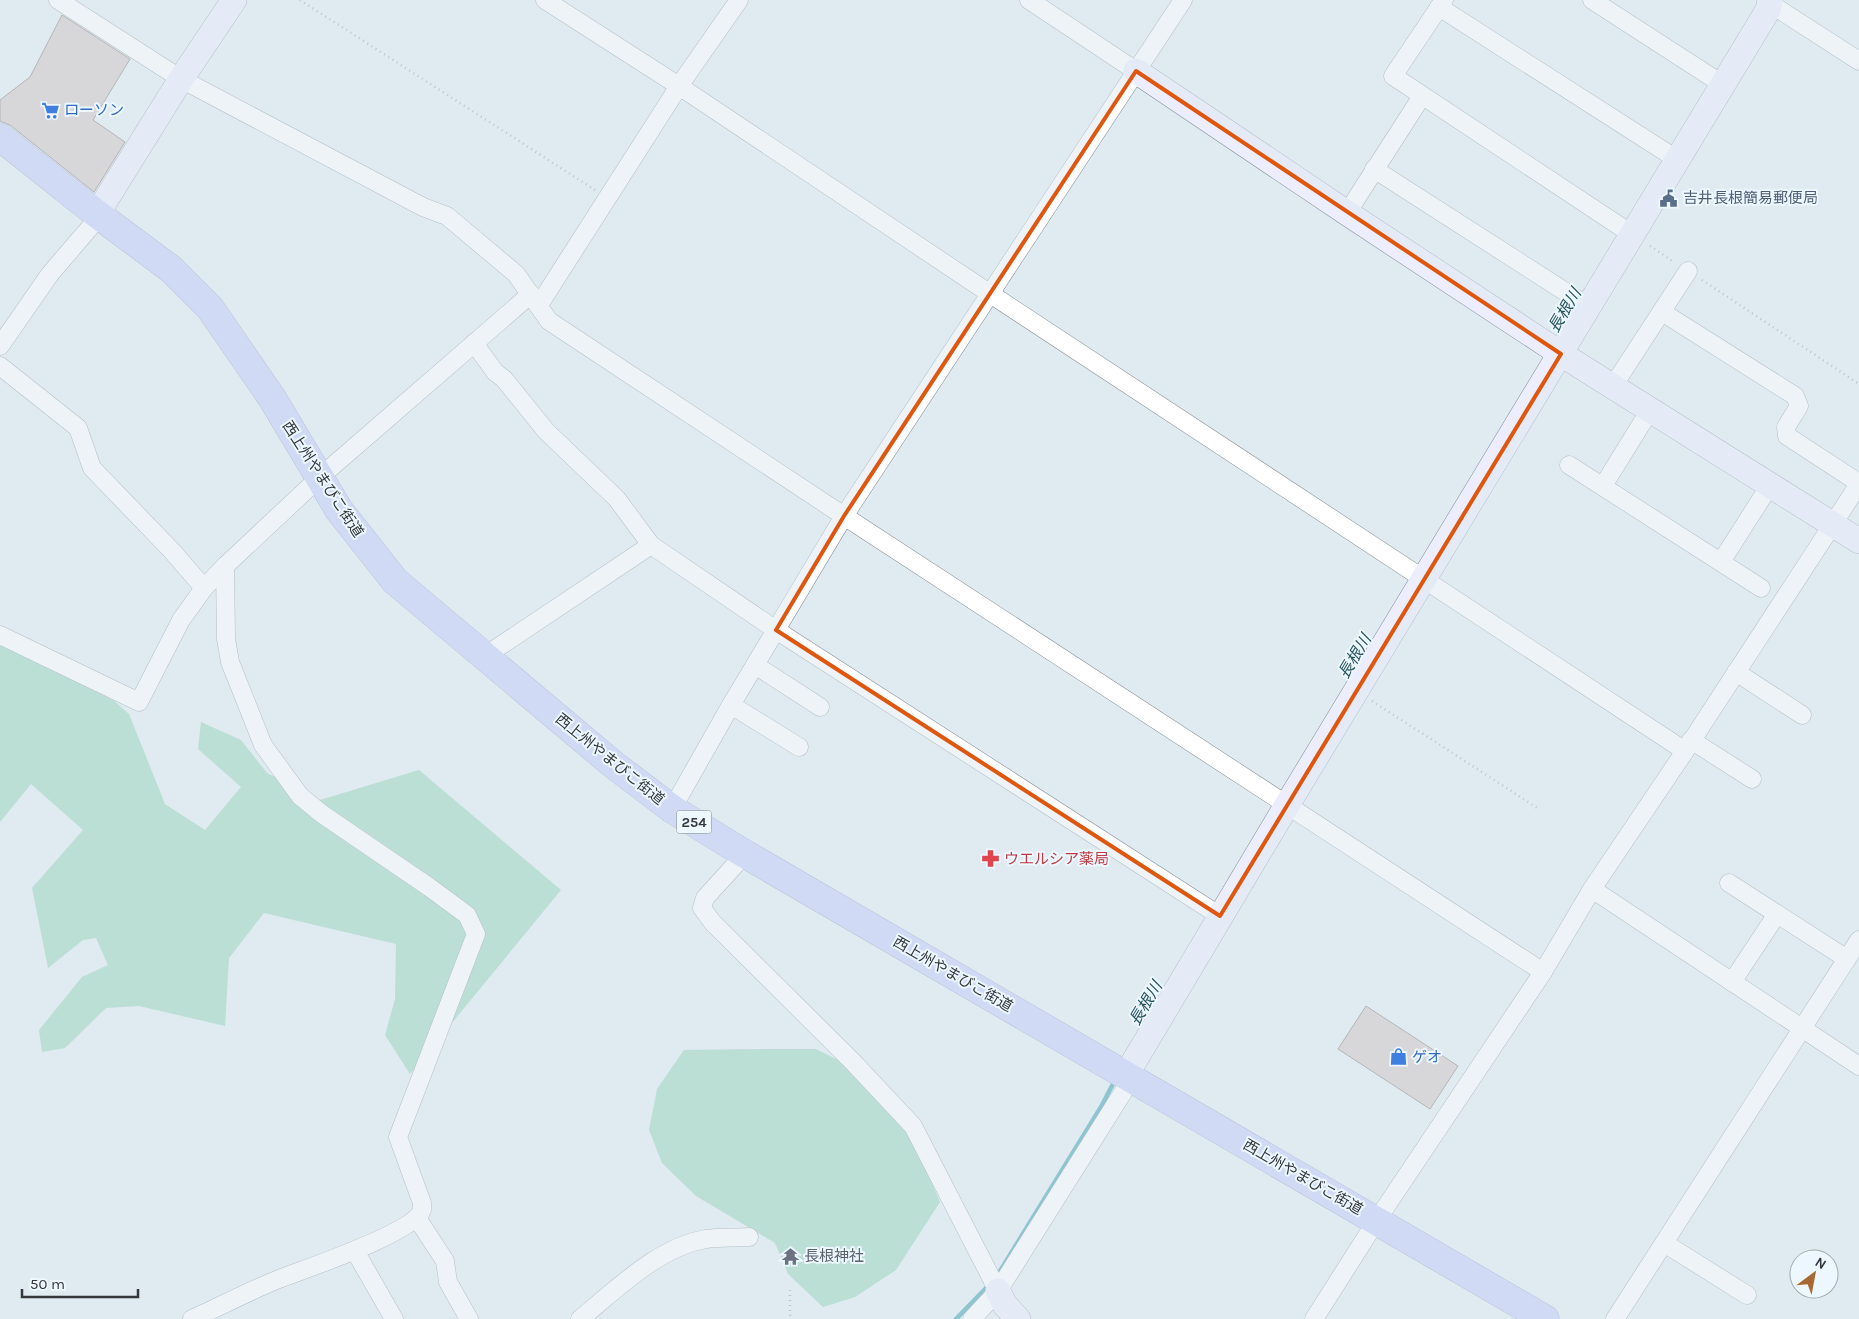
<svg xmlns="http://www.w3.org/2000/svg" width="1859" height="1319" font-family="Karla,'Noto Sans JP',sans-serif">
<rect width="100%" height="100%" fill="#dfeaf1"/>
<g fill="#92d2b4">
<path d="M0,642L113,700L129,714L165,804L205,830L241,787L198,749L201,722L241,740L267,773L320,800L419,770L561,890L410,1074L385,1035L395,999L396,944L264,913L229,958L225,1026L139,1006L106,1008L65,1048L42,1052L39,1030L82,977L108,965L96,938L83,940L48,968L32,888L83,830L31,784L0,822Z"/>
<path d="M762,1049H816L856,1069L904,1118L940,1202L896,1270L855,1297L823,1307L788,1274L775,1243L696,1196L662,1163L649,1130L657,1089L684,1050Z"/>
</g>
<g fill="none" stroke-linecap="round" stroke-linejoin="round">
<g stroke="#2b9aa8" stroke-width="4.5">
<path d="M997,1276L1101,1107L1115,1080"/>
<path d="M956,1319L990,1284"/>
</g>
</g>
<g fill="#cfc1bf" stroke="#837774">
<path d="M62,15L130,59L93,120L125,142L94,192L10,125L0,121V100L30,77Z"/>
<path d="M1366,1006L1458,1066L1430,1109L1338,1049Z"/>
</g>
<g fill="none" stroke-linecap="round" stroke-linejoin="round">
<defs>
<g id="street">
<path d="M58,0L181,79L423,207L447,216L516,274L549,321L844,516L1543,972"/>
<path d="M545,0L679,86L989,293L1685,751"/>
<path d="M1029,0L1136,71"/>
<path d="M1444,0L1393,76L1633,235"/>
<path d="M1592,0L1722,84"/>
<path d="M1769,3L1859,61"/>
<path d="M1439,7L1678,160"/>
<path d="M1374,169L1589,307"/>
<path d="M1347,213L1422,96"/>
<path d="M539,305L679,86L739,0"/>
<path d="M1662,312L1795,396L1799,406L1786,427L1787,436L1859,483"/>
<path d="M474,343L495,372L504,379L546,431L617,499L651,545L776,630L1220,916"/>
<path d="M0,346L50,274L92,225L97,214"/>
<path d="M0,366L78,428L92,468L172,551L204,588"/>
<path d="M1613,386L1688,271"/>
<path d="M1569,465L1761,588"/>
<path d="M1603,486L1650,410"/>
<path d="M1721,562L1770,485"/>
<path d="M0,635L139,702L181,620L204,588L225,566L320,477L531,294"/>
<path d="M485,656L651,545"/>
<path d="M755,665L820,707"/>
<path d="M1736,672L1802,715"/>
<path d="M731,705L799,747"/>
<path d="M1691,740L1752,779"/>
<path d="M672,809L731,705L844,516L1183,0"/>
<path d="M745,854L705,898L702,908L713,923L852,1061L913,1126L998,1291"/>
<path d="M1729,883L1847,959"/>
<path d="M1592,889L1859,1066"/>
<path d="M1732,982L1777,914"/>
<path d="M417,1218L445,1261L448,1282L469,1319"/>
<path d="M1664,1243L1747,1295"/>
<path d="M355,1251L394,1319"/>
<path d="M192,1319C221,1306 249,1291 279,1279C304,1269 414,1233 422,1210C422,1210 422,1204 422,1203L398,1137L476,934L467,915L429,887L322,814L300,796L263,745L230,662L226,639L225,566"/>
<path d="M580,1319C617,1289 658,1247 706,1239C720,1237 735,1238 749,1237"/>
<path d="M972,1319L998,1291L1132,1078"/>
<path d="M1314,1319L1377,1220L1543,972L1592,889L1685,751L1859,484"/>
<path d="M1615,1319L1859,940"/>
</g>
<g id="secondary">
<path d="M1136,71L1347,213L1561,354L1859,541"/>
<path d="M97,214L181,79L234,0"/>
<path d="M1126,1075L1287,805L1768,10L1770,0"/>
<path d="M998,1291L1005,1305L1018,1319"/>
</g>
<path id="highway" d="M0,137L97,214L171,269L210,308L272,398L339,510L395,581L614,765L672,809L745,854L1545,1319"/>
</defs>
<use href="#street" stroke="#858e95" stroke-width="19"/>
<use href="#secondary" stroke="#858e95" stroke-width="26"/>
<use href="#highway" stroke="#9095b8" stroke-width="29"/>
<g stroke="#949ca1" stroke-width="2.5" stroke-dasharray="1 4" stroke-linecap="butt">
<path d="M300,0L595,190"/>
<path d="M1650,246L1674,262"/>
<path d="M1702,280L1859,384"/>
<path d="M1372,701L1539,809"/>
<path d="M790,1290V1315L792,1319"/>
</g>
<use href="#street" stroke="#fff" stroke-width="18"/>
<use href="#secondary" stroke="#eceefe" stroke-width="25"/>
<use href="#highway" stroke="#c1c7fb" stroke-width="28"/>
</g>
<path d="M0 0H1859V1319H0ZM1136,71L1561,354L1220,916L776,630L844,516Z" fill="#dfeaf1" fill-opacity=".55" fill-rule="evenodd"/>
<path fill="none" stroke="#df570e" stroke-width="4" stroke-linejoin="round" d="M1136,71L1561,354L1220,916L776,630L844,516Z"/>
<defs>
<symbol id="supermarket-bare" viewBox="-9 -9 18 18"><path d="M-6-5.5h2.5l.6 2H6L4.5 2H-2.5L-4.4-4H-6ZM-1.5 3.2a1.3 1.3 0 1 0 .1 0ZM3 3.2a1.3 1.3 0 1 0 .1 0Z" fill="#3f7fe0" stroke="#ecf7ff" stroke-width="2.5" paint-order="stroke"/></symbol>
<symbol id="civic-bare" viewBox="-9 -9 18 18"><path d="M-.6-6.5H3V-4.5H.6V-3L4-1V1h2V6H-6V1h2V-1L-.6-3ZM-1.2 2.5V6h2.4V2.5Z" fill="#5c6f8a" stroke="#ecf7ff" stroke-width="2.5" paint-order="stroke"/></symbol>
<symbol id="pharmacy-bare" viewBox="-9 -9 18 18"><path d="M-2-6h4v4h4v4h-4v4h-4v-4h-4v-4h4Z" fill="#e0444e" stroke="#ecf7ff" stroke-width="2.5" paint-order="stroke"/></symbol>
<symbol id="shop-bare" viewBox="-9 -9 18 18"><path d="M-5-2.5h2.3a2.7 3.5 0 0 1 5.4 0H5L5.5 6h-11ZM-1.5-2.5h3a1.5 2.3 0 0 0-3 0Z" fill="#3f7fe0" stroke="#ecf7ff" stroke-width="2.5" paint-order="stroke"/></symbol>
<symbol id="temple-bare" viewBox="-9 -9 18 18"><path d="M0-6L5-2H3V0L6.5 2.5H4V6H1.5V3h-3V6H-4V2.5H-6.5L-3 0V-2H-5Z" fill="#6b7280" stroke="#ecf7ff" stroke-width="2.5" paint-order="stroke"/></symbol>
</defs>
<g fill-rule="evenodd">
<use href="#supermarket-bare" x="38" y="98" width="25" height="25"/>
<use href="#civic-bare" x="1656" y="186" width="25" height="25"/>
<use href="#pharmacy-bare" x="978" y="846" width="25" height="25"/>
<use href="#shop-bare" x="1386" y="1044" width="25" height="25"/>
<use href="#temple-bare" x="778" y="1244" width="25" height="25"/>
</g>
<g text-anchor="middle" stroke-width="4" stroke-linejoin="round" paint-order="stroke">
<rect fill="#ecf7ff" stroke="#6b7176" stroke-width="1" x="676.5" y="810.5" width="35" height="23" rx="4"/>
<g font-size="14" font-weight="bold" fill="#34383b">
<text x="694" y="827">254</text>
</g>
<g font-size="15" fill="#366cbe" stroke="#ecf7ff" text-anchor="start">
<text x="64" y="115">ローソン</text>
<text x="1412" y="1062">ゲオ</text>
</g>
<g font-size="15" fill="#4e5e75" stroke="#ecf7ff" text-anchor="start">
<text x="1683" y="203">吉井長根簡易郵便局</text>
</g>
<g font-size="15" fill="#34383b" stroke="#ecf7ff">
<text transform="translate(323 479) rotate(57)" y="5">西上州やまびこ街道</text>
<text transform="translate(610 759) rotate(39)" y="5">西上州やまびこ街道</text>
<text transform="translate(953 974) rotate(30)" y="5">西上州やまびこ街道</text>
<text transform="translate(1303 1177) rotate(30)" y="5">西上州やまびこ街道</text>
</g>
<g font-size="15" fill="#be3a42" stroke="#ecf7ff" text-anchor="start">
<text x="1004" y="864">ウエルシア薬局</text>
</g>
<g font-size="15" fill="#5b616d" stroke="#ecf7ff" text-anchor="start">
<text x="804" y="1261">長根神社</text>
</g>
<g font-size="16" font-style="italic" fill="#27545b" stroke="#ecf7ff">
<text transform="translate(1564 310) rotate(-59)" y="6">長根川</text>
<text transform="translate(1354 656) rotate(-59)" y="6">長根川</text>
<text transform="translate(1145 1003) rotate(-59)" y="6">長根川</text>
</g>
</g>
<g transform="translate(1814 1274) rotate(32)"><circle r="24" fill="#ecf7ff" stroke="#a2abb1"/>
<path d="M0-4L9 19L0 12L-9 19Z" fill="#a86831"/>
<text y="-8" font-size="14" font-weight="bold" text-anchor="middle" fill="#34383b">N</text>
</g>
<path d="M22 1289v8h116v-8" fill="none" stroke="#34383b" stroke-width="2.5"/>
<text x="30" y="1289" font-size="15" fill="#34383b" stroke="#ecf7ff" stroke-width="4" paint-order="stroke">50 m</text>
</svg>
